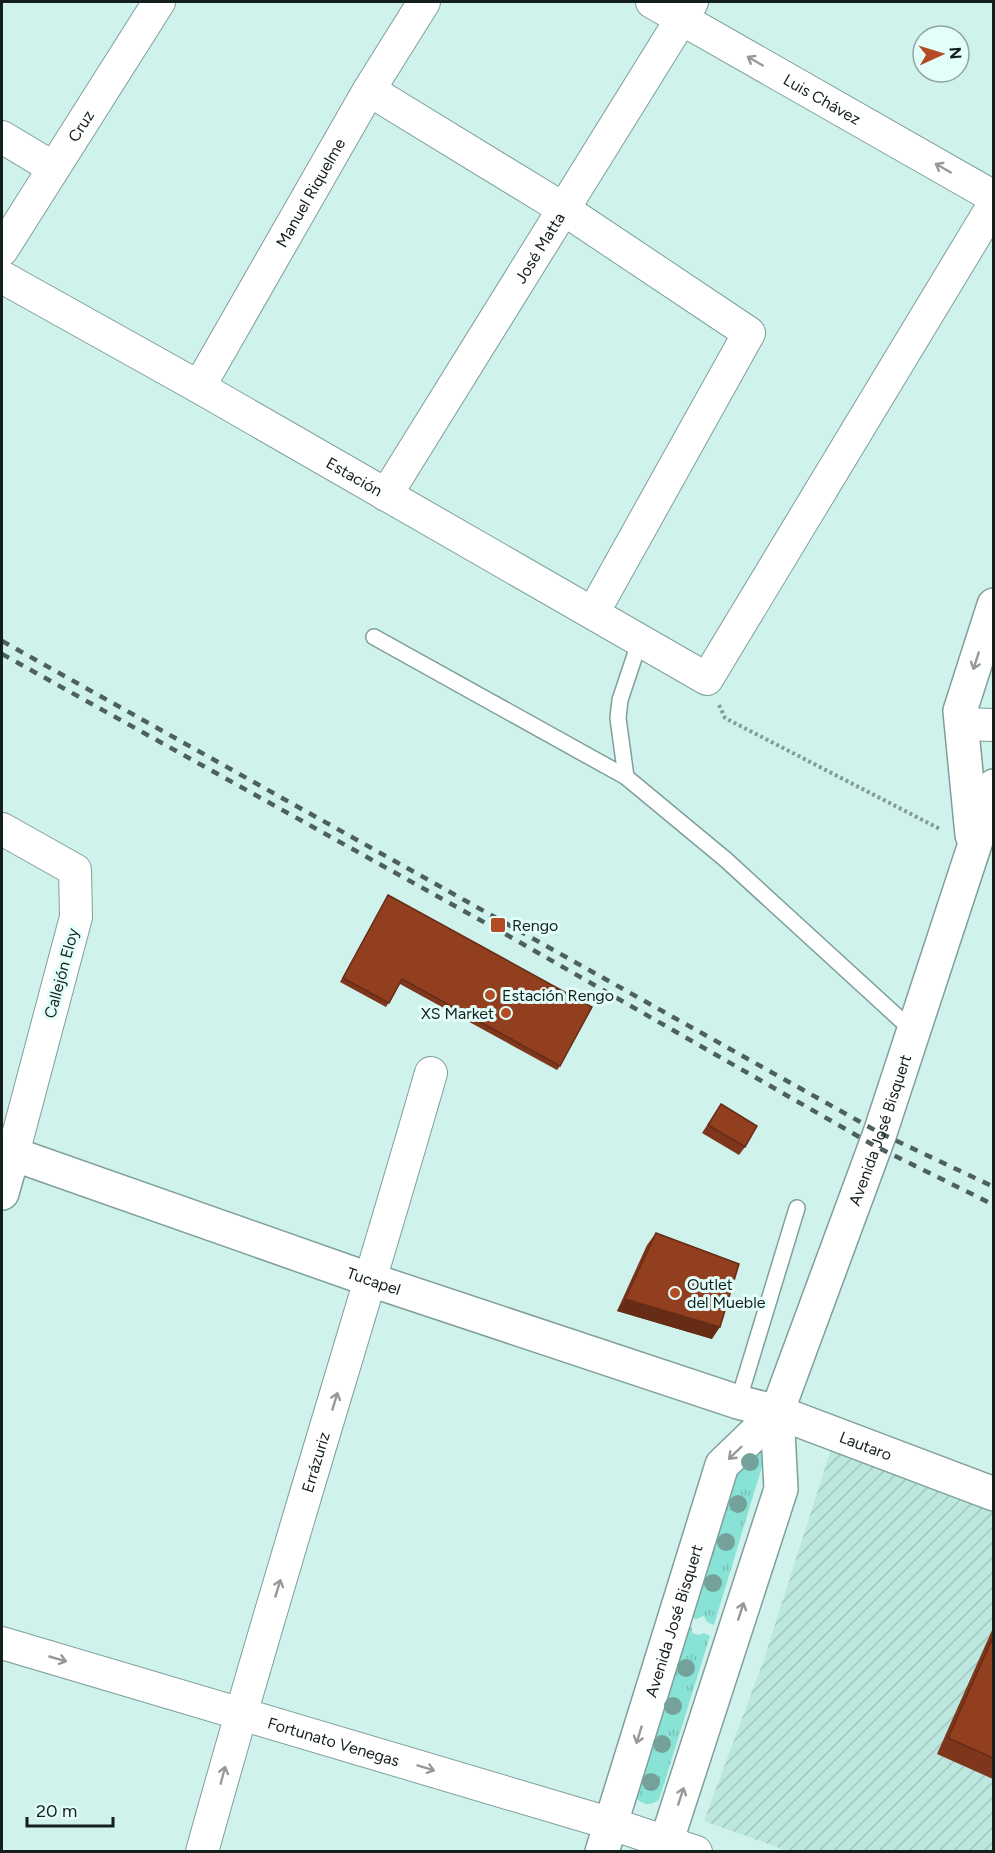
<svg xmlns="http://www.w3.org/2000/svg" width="995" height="1853" font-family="Figtree,sans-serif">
<defs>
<pattern id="industrial-furrows" width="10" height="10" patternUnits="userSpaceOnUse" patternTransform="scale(1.5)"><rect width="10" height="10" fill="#bce7df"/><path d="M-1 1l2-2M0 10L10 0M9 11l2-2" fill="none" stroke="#a1c6bf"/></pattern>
<pattern id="grass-tufts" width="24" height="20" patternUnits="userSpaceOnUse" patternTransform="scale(1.5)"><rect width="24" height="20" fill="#88e2d5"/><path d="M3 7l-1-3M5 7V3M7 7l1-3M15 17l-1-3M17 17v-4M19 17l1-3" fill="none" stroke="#74c1b6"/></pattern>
</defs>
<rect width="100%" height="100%" fill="#d0f2ec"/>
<path fill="url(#industrial-furrows)" d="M835,1437L993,1500V1851H788L704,1821L763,1662Z"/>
<g fill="url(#grass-tufts)">
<path d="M741,1444L767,1450L714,1625L707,1622L704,1616L696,1619L688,1616Z"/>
<path d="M687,1626L692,1628V1633L699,1635L704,1633L710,1636L659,1800C649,1807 644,1804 635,1798Z"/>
</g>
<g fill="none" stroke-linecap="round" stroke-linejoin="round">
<defs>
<g id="lane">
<path d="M374,637L626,777L725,859L913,1031"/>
<path d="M626,777L618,718L620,700L640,640"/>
<path d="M738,1402L797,1208"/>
</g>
<g id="street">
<path id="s1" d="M652,2L994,197"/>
<path d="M369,90L562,208L749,333L593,613"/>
<path d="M2,137L52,167"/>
<path id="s2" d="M2,250L159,2"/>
<path id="s3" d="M2,277L199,387L707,679L994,204"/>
<path id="s4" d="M199,387L369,90L424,2"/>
<path id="s5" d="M386,495L692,2"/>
<path d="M961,724L994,725"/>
<path d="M2,829L75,870L76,917L13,1154"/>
<path id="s6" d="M2,1643L612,1824L696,1852"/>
<path id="s7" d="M202,1852C274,1591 356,1333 431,1073"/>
</g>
<g id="secondary">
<path d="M972,835L960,711L994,605"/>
<path id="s8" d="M2,1193L13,1154L371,1280L738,1402L777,1412L994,1494"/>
<path id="s9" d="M602,1852L722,1465L777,1412"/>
<path id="s10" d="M663,1852L781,1489L777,1412L880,1133L994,786"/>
</g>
</defs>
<use href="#lane" stroke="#7f9f9a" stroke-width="18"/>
<use href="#street" stroke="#7f9f9a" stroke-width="34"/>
<use href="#secondary" stroke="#7f9f9a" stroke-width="36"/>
<path stroke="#839c98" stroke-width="4" stroke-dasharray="3 3" stroke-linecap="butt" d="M719,705L725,718L940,829"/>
<use href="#lane" stroke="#fff" stroke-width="15"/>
<use href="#street" stroke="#fff" stroke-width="32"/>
<use href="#secondary" stroke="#fff" stroke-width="33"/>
<g stroke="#4e605d" stroke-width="4.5" stroke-dasharray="8 8" stroke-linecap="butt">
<path d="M2,641L880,1133L994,1187"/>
<path d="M2,654L507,935L875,1146L994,1205"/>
</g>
</g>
<g fill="#74a29b">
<circle cx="750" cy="1462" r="9"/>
<circle cx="738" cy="1504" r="9"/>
<circle cx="726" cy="1542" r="9"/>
<circle cx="713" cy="1583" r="9"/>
<circle cx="686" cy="1668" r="9"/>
<circle cx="673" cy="1706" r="9"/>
<circle cx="662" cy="1744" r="9"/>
<circle cx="651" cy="1782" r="9"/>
</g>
<g fill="#7e361c">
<path d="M388,895L560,1066L557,1070L400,984L386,1007L340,982Z"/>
<path d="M721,1104L745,1147L739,1155L702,1133Z"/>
<path d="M656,1233L712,1339L617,1311L647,1245Z"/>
<path d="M993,1628V1779L937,1754Z"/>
</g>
<path fill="#662c16" d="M625,1299L720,1327L712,1339L617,1311Z"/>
<g fill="#923f20" stroke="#662c16" stroke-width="1.5">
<path d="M388,895L592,1007L560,1066L402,979L389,1003L343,978Z"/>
<path d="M721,1104L757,1126L745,1147L708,1125Z"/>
<path d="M656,1233L739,1264L720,1327L625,1299Z"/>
<path d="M993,1637V1758L948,1738Z"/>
</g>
<defs><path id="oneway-shaft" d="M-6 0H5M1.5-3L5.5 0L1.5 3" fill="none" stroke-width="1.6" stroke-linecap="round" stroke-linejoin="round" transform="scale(1.5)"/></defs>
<g stroke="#959a99">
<use href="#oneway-shaft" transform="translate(755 61) rotate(-150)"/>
<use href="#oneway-shaft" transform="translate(943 168) rotate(-150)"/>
<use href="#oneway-shaft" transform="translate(976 661) rotate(108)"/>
<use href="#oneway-shaft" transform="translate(335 1401) rotate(-73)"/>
<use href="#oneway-shaft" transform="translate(735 1453) rotate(136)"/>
<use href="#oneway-shaft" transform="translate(278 1588) rotate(-73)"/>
<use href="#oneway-shaft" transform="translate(741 1611) rotate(-72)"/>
<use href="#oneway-shaft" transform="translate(58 1659) rotate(16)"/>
<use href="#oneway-shaft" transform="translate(639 1735) rotate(107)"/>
<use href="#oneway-shaft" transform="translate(426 1768) rotate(17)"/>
<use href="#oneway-shaft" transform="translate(223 1775) rotate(-75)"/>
<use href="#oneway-shaft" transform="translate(681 1796) rotate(-72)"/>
</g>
<g fill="#b34c25" stroke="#e3fef9" stroke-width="2">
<rect x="490" y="917" width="16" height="16" rx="3"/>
<circle cx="490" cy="995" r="6"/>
<circle cx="506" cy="1013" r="6"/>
<circle cx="675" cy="1293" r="6"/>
</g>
<g text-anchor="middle" stroke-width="6" stroke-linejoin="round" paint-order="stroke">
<g font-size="16" fill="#131f1d" stroke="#e3fef9">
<text dy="6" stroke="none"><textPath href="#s1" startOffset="196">Luis Chávez</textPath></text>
<text dy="6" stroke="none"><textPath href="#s2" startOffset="147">Cruz</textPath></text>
<text dy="6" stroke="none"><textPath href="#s4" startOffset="224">Manuel Riquelme</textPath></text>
<text dy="6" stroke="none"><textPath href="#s5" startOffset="291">José Matta</textPath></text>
<text dy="6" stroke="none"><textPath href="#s3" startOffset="405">Estación</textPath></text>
<text transform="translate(61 973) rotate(-75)" y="6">Callejón Eloy</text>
<text dy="6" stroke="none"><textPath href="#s10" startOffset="759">Avenida José Bisquert</textPath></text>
<text dy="6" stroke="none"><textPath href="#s8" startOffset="423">Tucapel</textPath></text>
<text dy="6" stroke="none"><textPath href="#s8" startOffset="942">Lautaro</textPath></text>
<text dy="6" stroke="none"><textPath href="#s7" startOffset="406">Errázuriz</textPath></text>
<text dy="6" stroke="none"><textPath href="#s9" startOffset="242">Avenida José Bisquert</textPath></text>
<text dy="6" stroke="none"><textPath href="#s6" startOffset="346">Fortunato Venegas</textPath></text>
</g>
<g font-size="16" fill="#131f1d" stroke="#e3fef9" text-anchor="start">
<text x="512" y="931">Rengo</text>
<text x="502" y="1001">Estación Rengo</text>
<text x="494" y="1019" text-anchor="end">XS Market</text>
<text x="687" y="1290">Outlet<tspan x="687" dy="18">del Mueble</tspan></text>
</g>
</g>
<rect width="995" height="1853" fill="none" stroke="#131f1d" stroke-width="6"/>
<g transform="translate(941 54) rotate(86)"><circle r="28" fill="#e3fef9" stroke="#90a5a1" stroke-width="1.5"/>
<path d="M0-4.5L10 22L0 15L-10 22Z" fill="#b34c25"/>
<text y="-9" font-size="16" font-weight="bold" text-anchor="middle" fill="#131f1d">N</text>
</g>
<path d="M27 1817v9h86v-9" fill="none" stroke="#131f1d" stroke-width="3"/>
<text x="36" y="1817" font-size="18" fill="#131f1d" stroke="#e3fef9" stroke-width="4.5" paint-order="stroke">20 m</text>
</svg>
